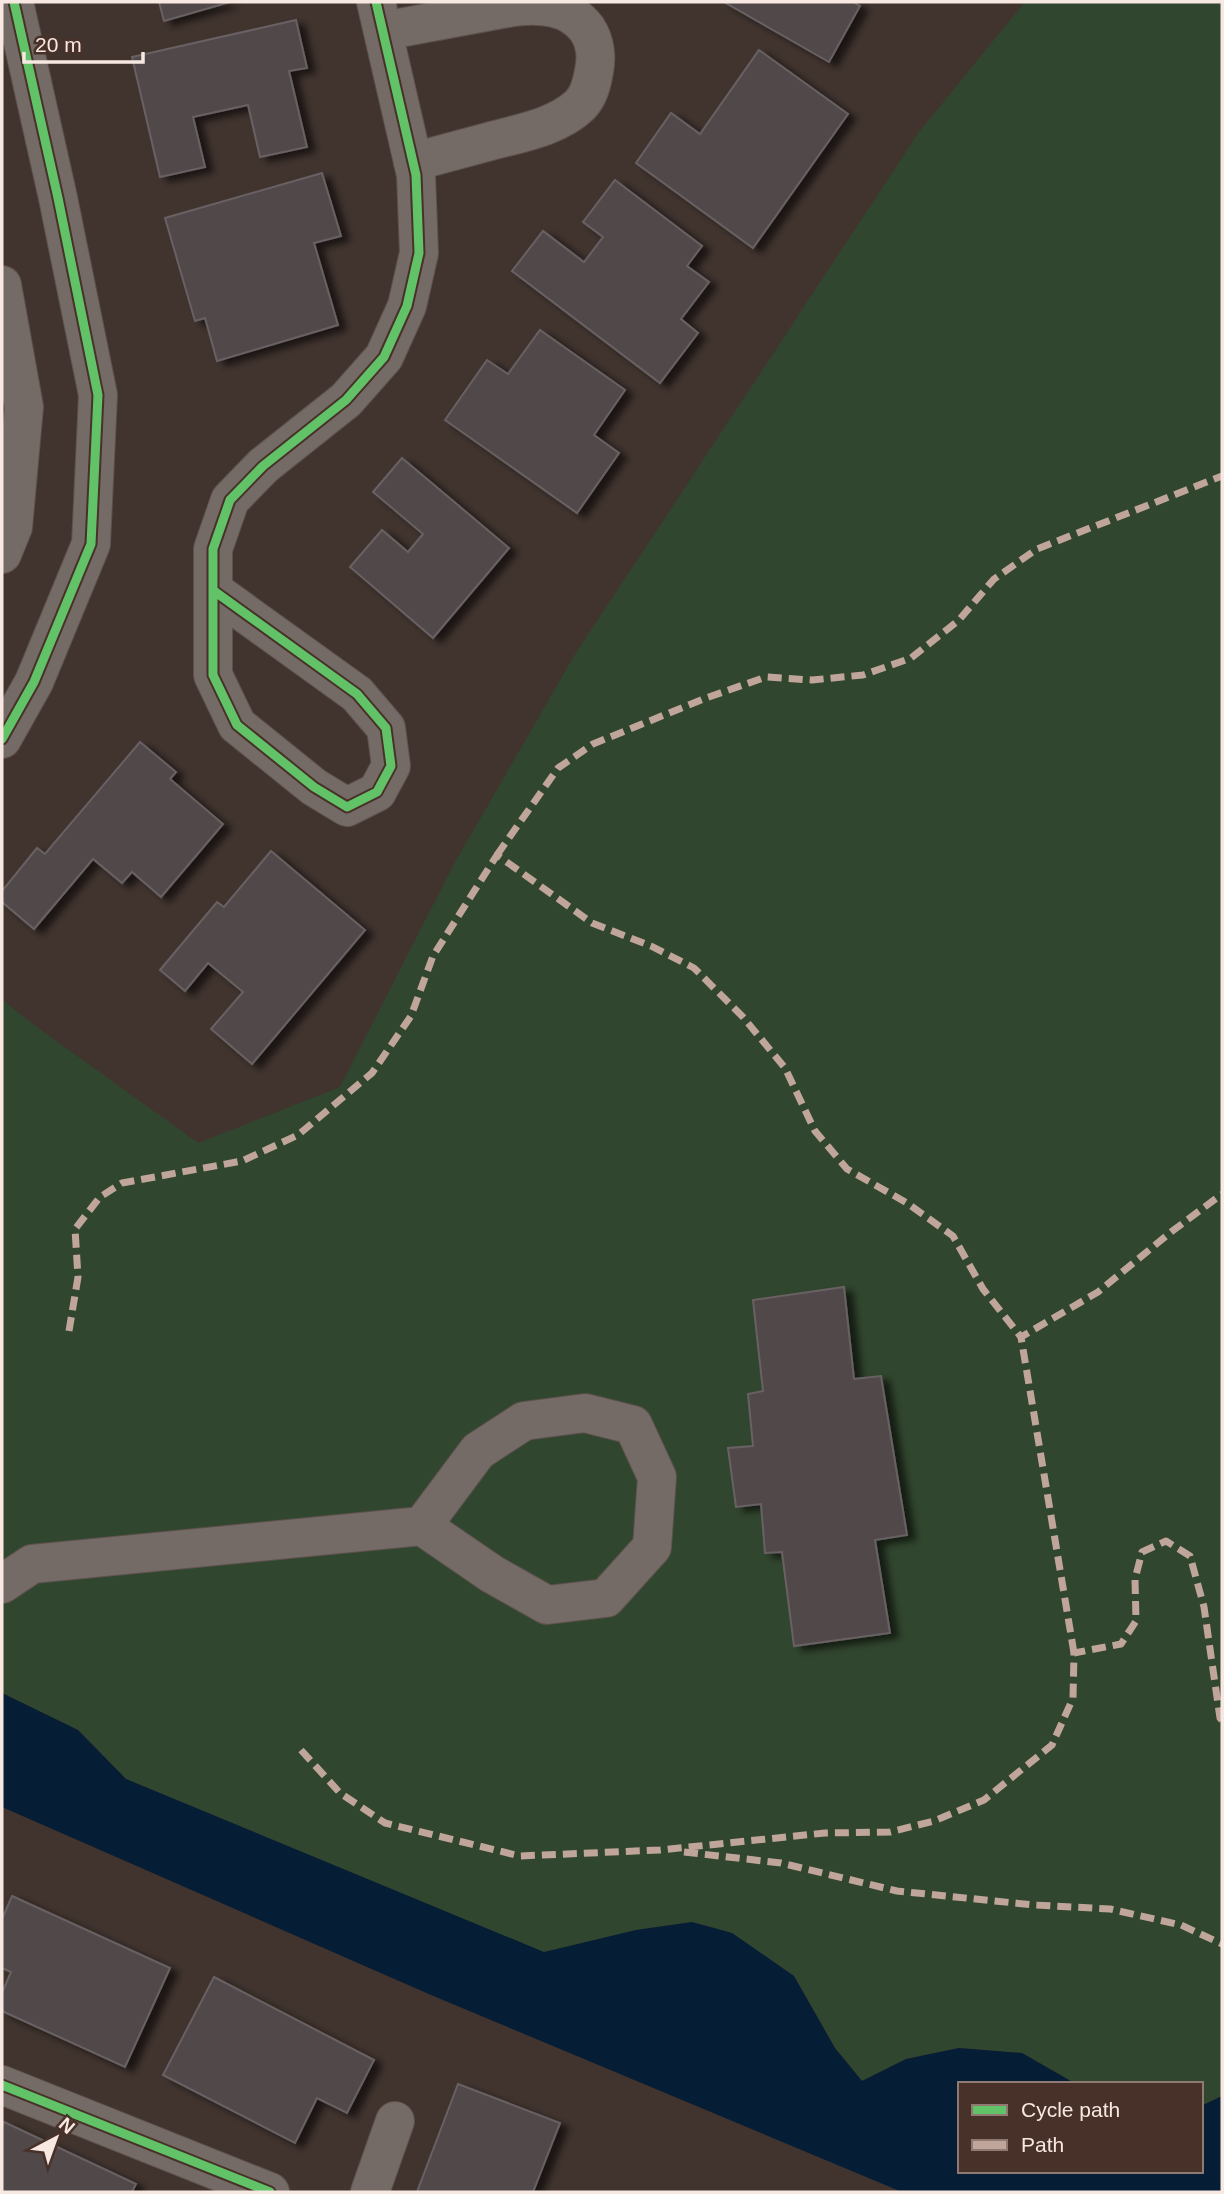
<svg xmlns="http://www.w3.org/2000/svg" width="1224" height="2194" font-family="Arial,sans-serif">
<defs>
<filter id="shadow"><feDropShadow dx="8" dy="4.5" stdDeviation="3.5" flood-color="#0009"/></filter>
</defs>
<rect width="100%" height="100%" fill="#41342f"/>
<path fill="#31462e" d="M1025,2H1222V2096L1201,2106V2084H1076L1022,2053L959,2048L906,2059L862,2081L835,2048L794,1976L732,1933L692,1922L636,1930L544,1953L126,1779L78,1730L2,1693V999L30,1022L198,1143L340,1087L454,864L574,656L919,132Z"/>
<path fill="#061d36" d="M2,1693L78,1730L126,1779L544,1952L636,1930L692,1922L732,1933L794,1976L835,2048L862,2081L906,2059L959,2048L1022,2053L1076,2084H960V2171H1201V2106L1222,2096V2192H902L431,1995L2,1807Z"/>
<g fill="#51494a" stroke="#686163" stroke-width="2" filter="url(#shadow)">
<path d="M159,2H230L164,21Z"/>
<path d="M724,2H853L860,6L829,62Z"/>
<path d="M296,20L307,68L289,71L307,147L260,157L248,105L193,117L205,167L160,177L132,57Z"/>
<path d="M759,50L848,114L753,248L636,163L671,113L700,134Z"/>
<path d="M322,173L341,236L314,243L338,325L217,361L205,318L195,321L165,218Z"/>
<path d="M615,180L702,246L687,266L709,282L681,319L698,333L660,383L512,271L543,231L584,262L603,237L583,222Z"/>
<path d="M540,330L625,390L594,435L619,453L577,513L445,420L487,360L508,374Z"/>
<path d="M402,458L509,548L433,638L350,567L382,530L408,552L423,534L373,492Z"/>
<path d="M140,742L176,772L170,779L223,824L161,897L132,872L122,883L93,859L34,929L2,902V891L37,848L45,854Z"/>
<path d="M271,851L365,930L252,1064L211,1029L243,992L208,963L185,991L160,970L217,902L224,907Z"/>
<path d="M844,1287L854,1379L881,1376L907,1535L875,1540L890,1633L794,1646L782,1552L765,1553L761,1504L736,1507L728,1448L753,1446L748,1394L763,1391L753,1300Z"/>
<path d="M12,1896L170,1968L125,2067L2,2011V1993L11,1972L2,1968V1919Z"/>
<path d="M214,1977L374,2060L347,2113L317,2098L295,2143L163,2075Z"/>
<path d="M458,2084L560,2123L533,2192H417Z"/>
<path d="M4,2122L136,2184L132,2192H2V2128Z"/>
</g>
<g fill="none" stroke-linecap="round" stroke-linejoin="round">
<defs>
<g id="minor">
<path d="M383,31L513,7C541,4 569,5 587,29C595,41 597,57 594,71C592,83 589,96 580,105C557,127 521,133 491,141C465,148 439,155 413,162"/>
<path d="M2,285L24,407L13,527L2,554"/>
<path d="M214,591L357,694L386,728L391,766L377,792L347,807L314,787L237,725L213,675V549L230,500L263,466L346,400L384,357L407,306L419,253L416,175L376,2"/>
<path d="M2,739L34,682L91,544L98,395L58,198L14,2"/>
<path d="M2,1584L32,1564L422,1526L492,1574L547,1605L606,1598L652,1547L657,1477L633,1425L585,1413L524,1421L478,1451L422,1526"/>
<path d="M2,2085L270,2192"/>
<path d="M370,2192L395,2121"/>
</g>
</defs>
<use href="#minor" stroke="#5d514d" stroke-width="40"/>
<use href="#minor" stroke="#746a66" stroke-width="38"/>
<g stroke="#c0a59a" stroke-width="7" stroke-dasharray="14 7" stroke-linecap="butt">
<path d="M497,855L558,768L593,744L706,698L766,677L812,680L863,675L911,658L959,620L994,579L1037,549L1222,476"/>
<path d="M69,1331L78,1277L75,1229L100,1197L122,1183L242,1161L298,1135L372,1073L411,1016L433,956L497,855L592,923L651,946L694,968L743,1017L785,1068L815,1131L847,1169L907,1203L953,1236L983,1289L1021,1337"/>
<path d="M1074,1653L1021,1337L1098,1292L1171,1232L1222,1194"/>
<path d="M301,1750L340,1793L385,1823L520,1856L660,1850L825,1833L890,1832L934,1821L984,1800L1052,1745L1073,1698L1074,1653L1121,1644L1136,1621L1135,1579L1142,1552L1166,1541L1190,1556L1204,1607L1220,1718L1222,1720"/>
<path d="M684,1852L781,1863L897,1891L1034,1905L1110,1909L1181,1925L1222,1944"/>
</g>
<defs>
<g id="cycleway">
<path d="M214,591L357,694L386,728L391,766L377,792L347,807L314,787L237,725L213,675V549L230,500L263,466L346,400L384,357L407,306L419,253L416,175L376,2"/>
<path d="M2,739L34,682L91,544L98,395L58,198L14,2"/>
<path d="M2,2085L270,2192"/>
</g>
</defs>
<use href="#cycleway" stroke="#483128" stroke-width="13"/>
<use href="#cycleway" stroke="#61c268" stroke-width="9"/>
</g>
<rect width="1224" height="2194" fill="none" stroke="#f7e8e2" stroke-width="7"/>
<rect x="958" y="2082" width="245" height="91" fill="#483128" stroke="#8e7a72" stroke-width="2"/>
<rect x="972" y="2105" width="35" height="10" fill="#61c268" stroke="#8e7a72" stroke-width="2"/>
<text x="1021" y="2117" font-size="21" fill="#f7e8e2">Cycle path</text>
<rect x="972" y="2140" width="35" height="10" fill="#c0a59a" stroke="#8e7a72" stroke-width="2"/>
<text x="1021" y="2152" font-size="21" fill="#f7e8e2">Path</text>
<g transform="translate(56 2138) rotate(41)" stroke="#483128" stroke-width="5" paint-order="stroke">
<path d="M0-5L12 26L0 18L-12 26Z" fill="#f7e8e2"/>
<text y="-10" font-size="19" font-weight="bold" text-anchor="middle" fill="#f7e8e2">N</text>
</g>
<path d="M24 52v10h119v-10" fill="none" stroke="#f7e8e2" stroke-width="3.5"/>
<text x="35" y="52" font-size="21" fill="#f7e8e2" stroke="#483128" stroke-width="5" paint-order="stroke">20 m</text>
</svg>
